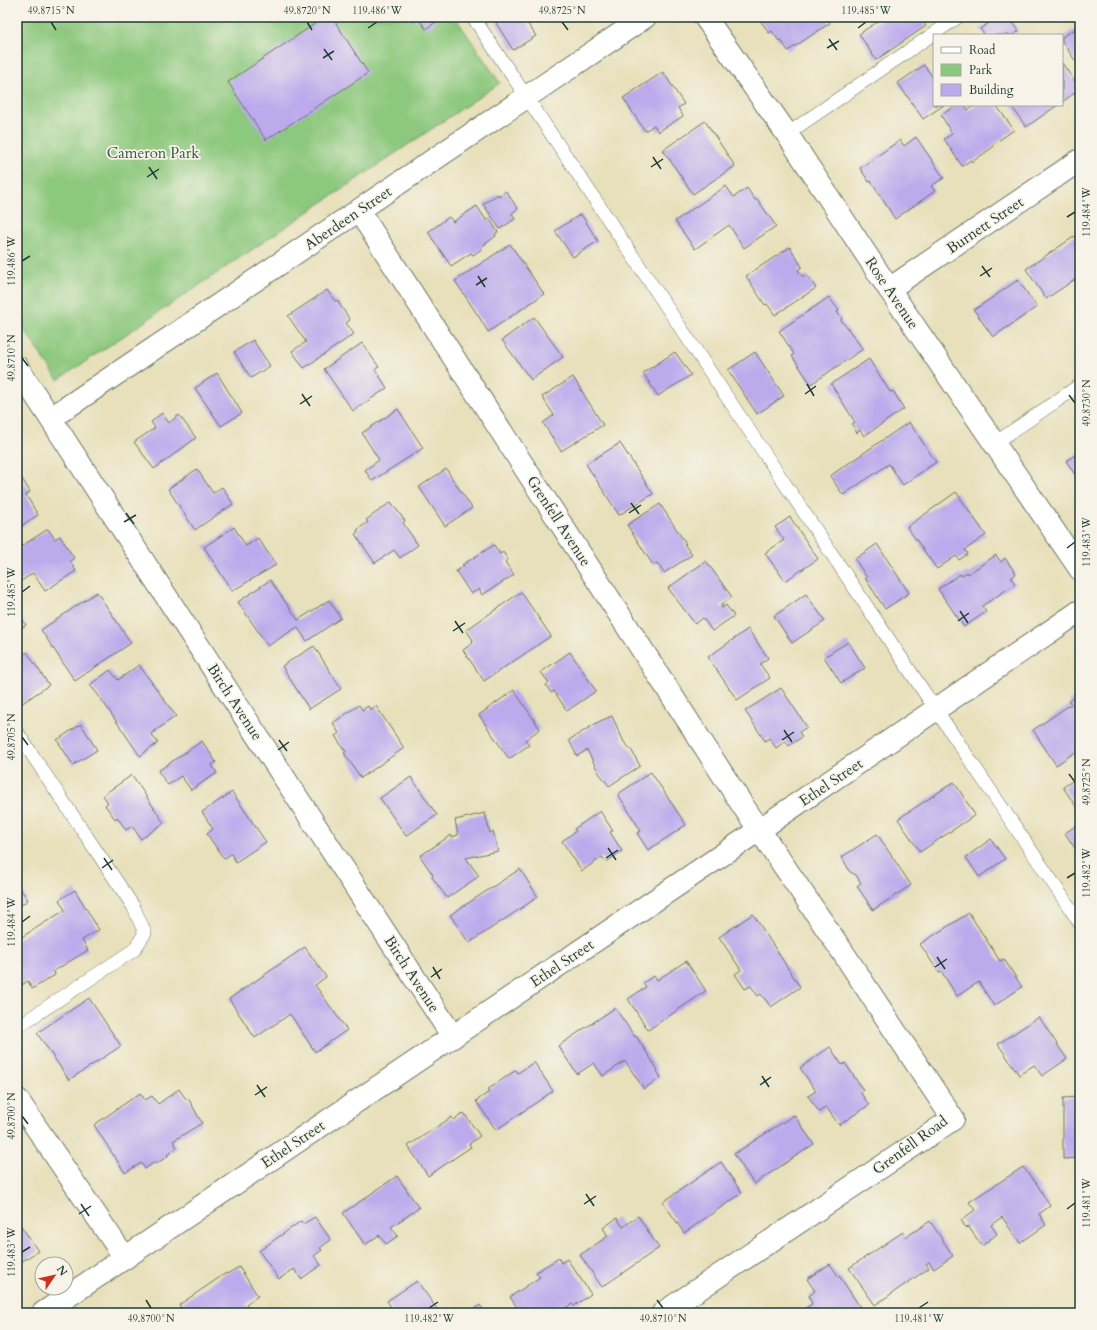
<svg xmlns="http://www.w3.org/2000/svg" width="1097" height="1330" font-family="Cardo,serif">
<rect width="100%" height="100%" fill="#f7f3e8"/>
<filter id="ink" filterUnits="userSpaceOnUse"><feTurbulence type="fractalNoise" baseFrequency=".025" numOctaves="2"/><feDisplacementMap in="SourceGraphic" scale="8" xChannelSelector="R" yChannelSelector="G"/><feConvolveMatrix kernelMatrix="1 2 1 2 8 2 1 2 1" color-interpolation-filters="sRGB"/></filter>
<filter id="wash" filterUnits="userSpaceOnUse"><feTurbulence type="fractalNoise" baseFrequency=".012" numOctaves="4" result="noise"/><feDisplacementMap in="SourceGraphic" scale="16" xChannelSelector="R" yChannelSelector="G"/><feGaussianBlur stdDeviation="0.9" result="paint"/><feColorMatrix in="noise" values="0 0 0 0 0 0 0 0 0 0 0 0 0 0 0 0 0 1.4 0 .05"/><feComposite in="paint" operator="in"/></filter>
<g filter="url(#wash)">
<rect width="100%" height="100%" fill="#e8e0bb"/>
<path fill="#8cc87d" stroke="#568258" d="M17,17H455L500,83L58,380L17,319Z"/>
<g id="blocks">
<g fill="#bcaaec">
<path d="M325,17H332L368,73L266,140L228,82Z"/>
<path d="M411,17H432L436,22L426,29L419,19L414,22Z"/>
<path d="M505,17H523L536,36L513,50L496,23Z"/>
<path d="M763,17H826L830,23L788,51L781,40L779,41L772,31L769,33L760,20L764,19Z"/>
<path d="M885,17H920L926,26L876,60L859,34Z"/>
<path d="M998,17H1009L1019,31L1013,35H985L980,29Z"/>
<path d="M1080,26V63L1078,65L1062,41V37Z"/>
<path d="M1062,63L1080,89L1062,102Z"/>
<path d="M924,65L934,79V105H944L923,119L898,83Z"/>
<path d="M663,72L684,104L678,108L683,116L658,132L654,125L645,131L623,98Z"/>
<path d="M957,105H965L968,110L976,105H996L1014,130L992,145L993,147L972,162L971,160L962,166L944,139L952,134L941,115Z"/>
<path d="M1011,105H1058L1026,127Z"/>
<path d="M705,121L735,166L693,194L663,150Z"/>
<path d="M916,137L944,178L931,186L935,191L895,219L871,181L869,182L860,168L900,140L904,146Z"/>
<path d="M726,186L734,197L747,188L755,200L757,199L776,226L744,248L729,225L695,249L675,221Z"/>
<path d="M506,191L518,209L512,213L515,219L500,229L483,204L498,194L499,196Z"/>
<path d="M477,206L486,220L489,218L498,232L495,234L496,236L481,247L482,249L473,255L471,253L451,266L428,232L449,217L453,222Z"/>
<path d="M581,214L598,241L573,257L555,231Z"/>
<path d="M1075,236L1077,239L1080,236V276L1046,299L1026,269Z"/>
<path d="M510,244L544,294L488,332L479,317L455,281Z"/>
<path d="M790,247L802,267L798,270L803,277L807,275L816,288L775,315L767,304L765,305L746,276Z"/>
<path d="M1018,280L1037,307L993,337L974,310Z"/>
<path d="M327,290L335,301L337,300L350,320L346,323L354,334L304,368L292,351L306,342L288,316Z"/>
<path d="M829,297L839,311L837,312L842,319L841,320L863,349L811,384L792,356L794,354L779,331Z"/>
<path d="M534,317L563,357L531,380L502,340Z"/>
<path d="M253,340L270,366L251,378L234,352Z"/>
<path d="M362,343L379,367L375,369L387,388L353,411L324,369Z"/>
<path d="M675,352L691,375L658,396L643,373Z"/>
<path d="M755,352L784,396L757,414L728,370Z"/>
<path d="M869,359L890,392L893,391L904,409L864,436L860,430L857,433L852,424L855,422L831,384Z"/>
<path d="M217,373L242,413L221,426L195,388Z"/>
<path d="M573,377L603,425L561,451L543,423L554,415L542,397Z"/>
<path d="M398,409L423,448L372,481L365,470L379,460L362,433Z"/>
<path d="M162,413L169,423L179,415L196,438L154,469L134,442L155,428L151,422Z"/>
<path d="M909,422L936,462L903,485L889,464L843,495L830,476Z"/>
<path d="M620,443L653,494L619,515L586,464Z"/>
<path d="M1080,452V482L1066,461Z"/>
<path d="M197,469L213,493L222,487L233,504L195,530L168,489Z"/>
<path d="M446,469L472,508L445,526L419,487Z"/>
<path d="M17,470L30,492L26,495L38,515L17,529Z"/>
<path d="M956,492L986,535L965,550L968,554L959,560L956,556L937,569L907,527Z"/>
<path d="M391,502L405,521L403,523L418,545L400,558L394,550L375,563L355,534L358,532L357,530L368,522L366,520Z"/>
<path d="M660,504L686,544H684L692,555L664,573L657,563L653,565L627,525Z"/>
<path d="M790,517L818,559L785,581L765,553L784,540L775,527Z"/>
<path d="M234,527L246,546L258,538L276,565L232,591L204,547Z"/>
<path d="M48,529L55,539L60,536L74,558L70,561L76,571L45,591L33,573L17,584V549Z"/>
<path d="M877,544L909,593L885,609L865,578H867L855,559Z"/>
<path d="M494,545L500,554L503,552L508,560L505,562L514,575L482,595L479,589L471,594L456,571L464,566L462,565Z"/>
<path d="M996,555L1001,562L1005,558L1016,574L1011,578L1015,584L982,606L986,612L964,627L938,589L960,574L961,576L967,572L968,574Z"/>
<path d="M706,561L732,597L721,605L722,608L726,605L734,616L712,631L703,618L695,624L668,588Z"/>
<path d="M270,580L298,620L329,600L341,618L307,641L297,627L268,646L238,602Z"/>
<path d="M97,592L131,643L75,681L41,630Z"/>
<path d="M521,592L551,636L484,681L463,650L473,643L472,640H473L466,630Z"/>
<path d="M806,594L825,621L792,643L774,616Z"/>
<path d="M17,611L26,625L17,631Z"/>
<path d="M748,629L768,658L760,664L770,678L737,700L708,657Z"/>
<path d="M848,642L865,668L841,683L824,657Z"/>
<path d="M314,646L341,689L309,709L282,666Z"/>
<path d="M27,652L49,685L21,704L17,699V659Z"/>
<path d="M570,652L596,691L567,711L554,691L551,693L546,685L549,683L541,672Z"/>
<path d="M139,665L176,716L151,734L158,743L140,756L99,696L90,685L110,670L118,680Z"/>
<path d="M781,688L807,727L799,732L802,737L789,746L785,741L776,748L769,738L765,741L745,711Z"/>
<path d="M514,690L540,729L525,740L529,745L509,759L479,715Z"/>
<path d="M1080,694V749L1056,765L1033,730L1071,704L1069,701Z"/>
<path d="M359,705L362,710L368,706L370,710L376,706L404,748L361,778L344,753L346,752L335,736L339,733L333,723Z"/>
<path d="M612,716L624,742L632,751L640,766L609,786L599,773L587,750L577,756L569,740L600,721Z"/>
<path d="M81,724L97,750L73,765L57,740Z"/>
<path d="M202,741L216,762L212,765L217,773L191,790L181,776L168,785L158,771Z"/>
<path d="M651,772L686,825L648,850L637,833L641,831L618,794Z"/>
<path d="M132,775L164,823L141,839L132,826L126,830L117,817L115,819L105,805L108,803L103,795Z"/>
<path d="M1080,776V806L1077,808L1063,787Z"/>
<path d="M411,777L437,815L406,836L380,798Z"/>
<path d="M954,782L975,815L920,852L898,819Z"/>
<path d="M232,792L266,842L236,862L231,854L224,859L207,834L213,829L202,812Z"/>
<path d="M600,811L613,831L610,832L622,851L606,862L602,857L582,871L562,841L576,831L574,829Z"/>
<path d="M485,813L490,833L493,831L498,851L466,858L479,876L447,898L432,877L433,875L420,856L451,835L452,837L458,835L455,820Z"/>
<path d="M1080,823V856L1065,833Z"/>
<path d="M877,834L911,885L873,910L857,886L861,883L856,875L850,872L842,857Z"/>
<path d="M991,839L1005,859L979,877L966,857Z"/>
<path d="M520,869L538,897L469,943L450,915Z"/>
<path d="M17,884L28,900L17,908Z"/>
<path d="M75,890L99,930L82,940L88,950L54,971L55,975L32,989L28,981L17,988V940L65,910L59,900Z"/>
<path d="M969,913L1000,961L1004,959L1022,987L994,1006L979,982L957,996L941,971L939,973L920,944Z"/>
<path d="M753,914L800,987L771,1007L761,994L758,996L751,986L745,989L735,974L741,970L719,937Z"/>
<path d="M305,947L326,977L315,985L347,1030L315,1052L290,1014L255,1038L229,999Z"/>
<path d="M686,961L706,991L648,1030L628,999L646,987L643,983L654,976L657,980Z"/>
<path d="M89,998L121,1046L69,1080L37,1033Z"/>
<path d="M615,1008L635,1037L636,1036L658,1070L657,1071L661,1077L644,1089L625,1061L603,1076L594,1063L577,1074L558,1046Z"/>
<path d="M1039,1017L1067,1059L1042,1076L1034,1065L1019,1075L998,1044Z"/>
<path d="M830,1047L842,1065L845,1063L863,1090L860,1092L869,1105L839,1125L826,1107L819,1112L808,1096L816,1091L800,1068Z"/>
<path d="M534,1062L553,1091L496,1130L476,1101L489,1092L487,1090L516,1070L518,1073Z"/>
<path d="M179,1089L186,1099L188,1098L202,1123L173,1141L177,1148L167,1155L168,1156L156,1164L155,1162L145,1169L141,1163L125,1173L94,1125L140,1093L145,1100L152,1096L158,1104Z"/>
<path d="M1080,1097V1158L1063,1159V1098Z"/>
<path d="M464,1113L480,1136L469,1144L471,1147L428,1176L408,1146L452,1117L454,1120Z"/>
<path d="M794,1115L814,1144L754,1184L734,1154Z"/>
<path d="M721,1162L742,1193L684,1233L663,1202Z"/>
<path d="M1023,1167L1034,1181H1035L1050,1206L1039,1214L1046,1225L1020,1243L1002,1217L991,1225L997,1234L982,1246L968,1226L966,1228L961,1220L975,1210L969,1202Z"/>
<path d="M397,1176L419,1208L391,1227L398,1236L386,1244L379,1235L365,1245L343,1213Z"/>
<path d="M638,1216L659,1248L602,1287L580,1255L608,1236L603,1228L617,1218L623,1227Z"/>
<path d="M315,1217L331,1240L320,1248L322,1250L314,1256L321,1265L301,1279L294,1269L279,1279L259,1251L301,1221L303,1224Z"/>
<path d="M17,1220L38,1251L18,1264L19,1265L17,1267Z"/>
<path d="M930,1221L953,1256L934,1269L929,1262L926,1264L929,1268L875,1305L849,1268L903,1232L906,1237Z"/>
<path d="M559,1258L561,1263L567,1259L591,1294L574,1306L572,1304L558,1313H556L554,1310L550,1313H521L510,1297L540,1277L536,1272Z"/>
<path d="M830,1264L839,1277H840L864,1313H807L804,1309L812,1304L809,1296L815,1291L807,1279Z"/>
<path d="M239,1267L258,1296L246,1304L252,1312L250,1313H184L179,1305L226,1273L227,1274Z"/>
<path d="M417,1281L440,1313H395L387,1301Z"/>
<path d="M480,1305L485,1313H468Z"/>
</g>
</g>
</g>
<g filter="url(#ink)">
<use href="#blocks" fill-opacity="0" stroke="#657663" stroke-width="1"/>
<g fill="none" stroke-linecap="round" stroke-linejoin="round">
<defs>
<g id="lane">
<path d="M473,17L920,686L1080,923"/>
<path d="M787,134L958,17"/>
<path d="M995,443L1080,385"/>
<path d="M17,732L133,906L145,933L134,950L17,1027"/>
</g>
<g id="street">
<path d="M359,211L743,806L844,954L953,1119L663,1313"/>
<path d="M889,289L1080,160"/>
<path d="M17,367L453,1037"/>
<path d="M51,418L645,17"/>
<path d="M17,1099L125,1258"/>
</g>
<g id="secondary">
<path d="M705,17L787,134L889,289L1080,569"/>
<path d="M43,1313L759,830L1080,611"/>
</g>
</defs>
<use href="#lane" stroke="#657663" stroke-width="14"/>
<use href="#street" stroke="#657663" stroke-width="24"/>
<use href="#secondary" stroke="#657663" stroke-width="24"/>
<use href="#lane" stroke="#fff" stroke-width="13"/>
<use href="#street" stroke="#fff" stroke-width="22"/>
<use href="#secondary" stroke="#fff" stroke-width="22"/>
</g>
</g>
<path fill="none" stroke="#1f3d34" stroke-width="1.5" d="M51,22L56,30M307,22L312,30M562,22L568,30M368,28L377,22M858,28L866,22M829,39L837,50M827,48L839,41M324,49L332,60M323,58L334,51M653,157L661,169M149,167L157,179M651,167L663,159M147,177L159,169M1067,217L1075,212M22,261L30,256M982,266L990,277M478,276L485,287M980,276L992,268M476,285L487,278M22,358L28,366M807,384L814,396M302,394L310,406M805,394L816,386M1069,395L1075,403M300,404L312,396M631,503L639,514M126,513L134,524M629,513L641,505M124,522L136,515M1067,548L1075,542M22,592L30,586M960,611L968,623M455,621L463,633M958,621L969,613M453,631L465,623M784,730L792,742M22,737L28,745M279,740L287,751M782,740L794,732M278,750L289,742M1069,774L1075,782M608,848L616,860M104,858L112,870M606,858L618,850M102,868L113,860M1067,878L1075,873M22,922L30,916M937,957L945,969M433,967L440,979M935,967L947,959M431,977L442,969M762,1076L769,1087M257,1085L265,1097M760,1085L771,1077M255,1095L267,1087M22,1116L28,1124M586,1194L594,1206M81,1204L89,1216M584,1204L596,1196M1067,1209L1075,1203M79,1214L91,1206M22,1252L30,1247M146,1300L151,1308M657,1300L663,1308M429,1308L438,1302M919,1308L928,1302"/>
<g text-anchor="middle" stroke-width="3.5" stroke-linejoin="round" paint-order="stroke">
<g font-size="15" fill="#355943" stroke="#f7f3e8">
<text x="153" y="158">Cameron Park</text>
</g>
<g font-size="15" fill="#1f3d34" stroke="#f7f3e8">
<text transform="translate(348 218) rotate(-34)" y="5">Aberdeen Street</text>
<text transform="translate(985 225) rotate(-34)" y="5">Burnett Street</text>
<text transform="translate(892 293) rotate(56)" y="5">Rose Avenue</text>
<text transform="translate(559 521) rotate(57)" y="5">Grenfell Avenue</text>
<text transform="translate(235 702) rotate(57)" y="5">Birch Avenue</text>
<text transform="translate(831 782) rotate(-34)" y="5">Ethel Street</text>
<text transform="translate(562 963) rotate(-34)" y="5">Ethel Street</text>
<text transform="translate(412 974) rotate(57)" y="5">Birch Avenue</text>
<text transform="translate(293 1144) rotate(-34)" y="5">Ethel Street</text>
<text transform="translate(910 1145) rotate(-36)" y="5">Grenfell Road</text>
</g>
</g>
<rect width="1097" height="1330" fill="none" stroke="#f7f3e8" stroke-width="44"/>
<rect x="933" y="34" width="130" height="72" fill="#f7f3e8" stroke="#a1aaa0"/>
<rect x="941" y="47" width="20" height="6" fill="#ffffff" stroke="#a1aaa0"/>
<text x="969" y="54" font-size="12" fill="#1f3d34">Road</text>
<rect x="941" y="64" width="20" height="12" fill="#8cc87d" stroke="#a1aaa0"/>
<text x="969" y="74" font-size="12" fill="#1f3d34">Park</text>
<rect x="941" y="84" width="20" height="12" fill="#bcaaec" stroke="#a1aaa0"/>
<text x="969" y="94" font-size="12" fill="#1f3d34">Building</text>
<g transform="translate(54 1276) rotate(56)"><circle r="19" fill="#f7f3e8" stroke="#a1aaa0"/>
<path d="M0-3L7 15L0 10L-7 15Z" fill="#c8321e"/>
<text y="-6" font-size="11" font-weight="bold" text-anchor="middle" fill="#1f3d34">N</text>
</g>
<rect x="22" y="22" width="1053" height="1286" fill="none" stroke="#1f3d34" stroke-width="1.5"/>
<g font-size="10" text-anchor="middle" fill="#1f3d34">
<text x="51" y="14">49.8715°N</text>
<text x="307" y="14">49.8720°N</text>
<text x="377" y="14">119.486°W</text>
<text x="562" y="14">49.8725°N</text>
<text x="866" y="14">119.485°W</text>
<text transform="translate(1086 212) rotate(-90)" y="4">119.484°W</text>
<text transform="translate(11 261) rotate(-90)" y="4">119.486°W</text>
<text transform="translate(11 358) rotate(-90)" y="4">49.8710°N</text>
<text transform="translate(1086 403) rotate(-90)" y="4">49.8730°N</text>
<text transform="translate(1086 542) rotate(-90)" y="4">119.483°W</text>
<text transform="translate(11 592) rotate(-90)" y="4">119.485°W</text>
<text transform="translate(11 737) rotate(-90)" y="4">49.8705°N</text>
<text transform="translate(1086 782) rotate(-90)" y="4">49.8725°N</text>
<text transform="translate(1086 873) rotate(-90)" y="4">119.482°W</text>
<text transform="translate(11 922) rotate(-90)" y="4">119.484°W</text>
<text transform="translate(11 1116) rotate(-90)" y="4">49.8700°N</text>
<text transform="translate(1086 1203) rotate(-90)" y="4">119.481°W</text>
<text transform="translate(11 1252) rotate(-90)" y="4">119.483°W</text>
<text x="151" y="1322">49.8700°N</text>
<text x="429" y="1322">119.482°W</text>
<text x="663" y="1322">49.8710°N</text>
<text x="919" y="1322">119.481°W</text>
</g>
</svg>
